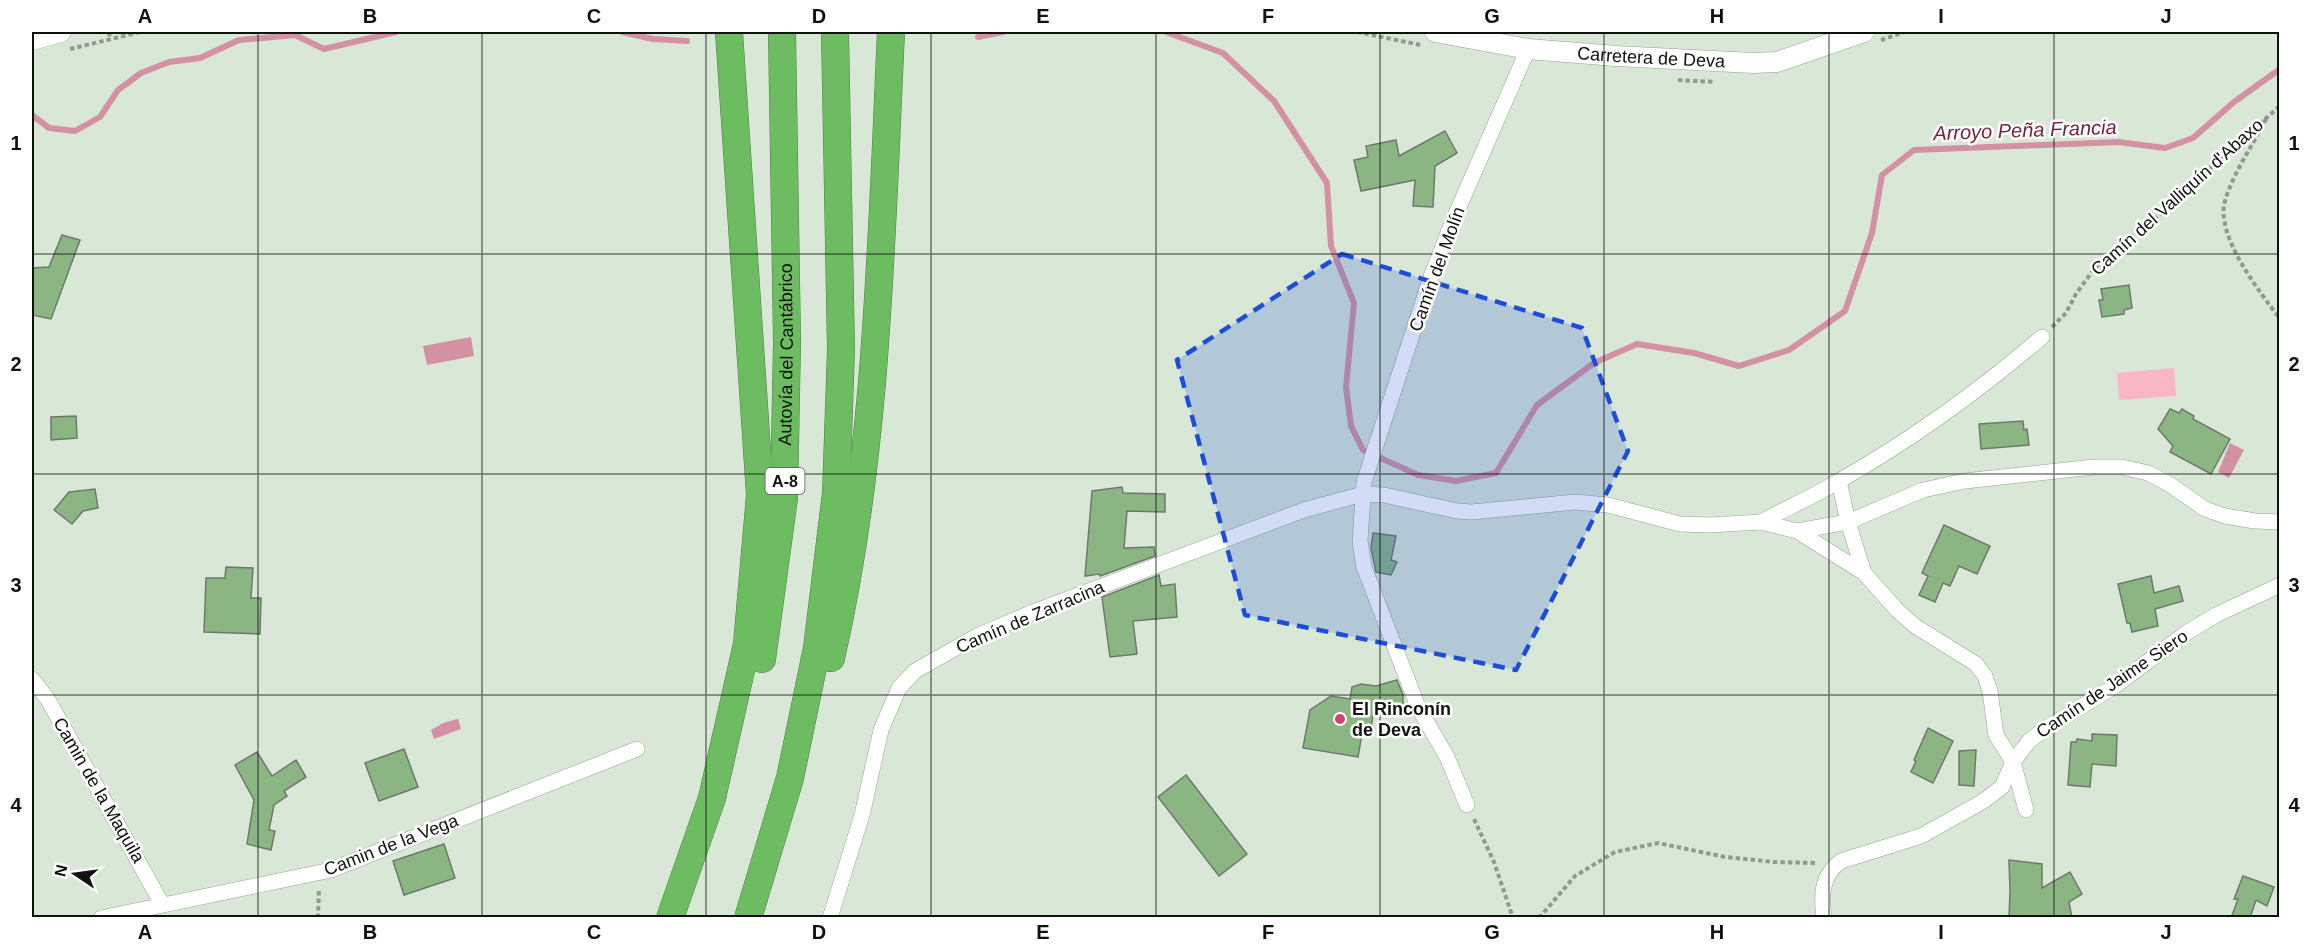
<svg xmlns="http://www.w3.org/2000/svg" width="2311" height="949" font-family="Helvetica,sans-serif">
<rect width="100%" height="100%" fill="#d9e7d7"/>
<path fill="#fab5c7" d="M2174,368L2176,396L2119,400L2117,373Z"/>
<g fill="#d491a3">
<path d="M471,337L474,356L427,365L423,346Z"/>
<path d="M2230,443L2244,450L2229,478L2218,472Z"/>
<path d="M458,719L461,729L434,739L431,730L443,723Z"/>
</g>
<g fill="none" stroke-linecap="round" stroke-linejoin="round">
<g stroke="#d491a3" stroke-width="6">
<path d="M622,32L653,39L687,41"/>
<path d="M1166,32L1223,53L1274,101L1327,183L1331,246L1354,303L1346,387L1351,426L1363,450L1418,475L1456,481L1496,473L1537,405L1594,363L1637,344L1694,353L1739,366L1789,350L1845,311L1872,233L1882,175L1914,150L2119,142L2165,148L2193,138L2234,102L2280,69"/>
<path d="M978,37L1003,32"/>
<path d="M32,115L49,128L75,131L100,117L118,90L141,73L169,62L200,58L239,40L295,35L324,49L396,32"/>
</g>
</g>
<g fill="#8bb684" stroke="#6d7a6b" stroke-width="1.5">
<path d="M1445,131L1457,153L1435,166L1433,207L1413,206L1415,180L1361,191L1354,160L1368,157L1366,146L1396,140L1399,156Z"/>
<path d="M62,235L80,240L51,319L32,315V268L49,267Z"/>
<path d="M2129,285L2132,308L2124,310V314L2102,317L2099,300H2103L2101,289Z"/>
<path d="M2170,409L2179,413L2182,409L2194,416L2193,419L2230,439L2211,474L2170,452L2173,446L2158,429Z"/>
<path d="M76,416L77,438L51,440V417Z"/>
<path d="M2023,421L2024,430L2027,429L2029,445L1981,449L1979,424Z"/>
<path d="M1122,487L1123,493L1165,494V512L1127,511L1124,548L1154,547L1155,556L1100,576L1099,574L1085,576L1092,491Z"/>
<path d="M95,489L98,508L83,511L72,524L54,510L69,492Z"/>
<path d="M1944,525L1990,546L1977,574L1959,566L1950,586L1943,583L1935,602L1919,595L1928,576L1922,573Z"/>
<path d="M1373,533L1396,536L1391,560L1397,562L1391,575L1376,572L1371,548Z"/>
<path d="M226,567L253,568L251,598H261L260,634L204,632L206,578H225Z"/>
<path d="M1159,575L1161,586L1175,584L1177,617L1133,621L1137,654L1110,657L1102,597Z"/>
<path d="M2151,576L2154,593L2179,586L2183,601L2155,609L2158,626L2132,632L2130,623H2127L2118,584Z"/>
<path d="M1397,680L1403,695V706L1375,701L1371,729L1363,728L1358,757L1303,748L1310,710L1331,696L1350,699L1352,687L1361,684L1376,686Z"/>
<path d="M1928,728L1953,741L1933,783L1911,772L1916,761L1914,760Z"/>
<path d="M2092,734L2117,735L2116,766L2092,764L2090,787L2068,785L2071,742H2076L2077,739L2092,741Z"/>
<path d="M404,749L418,787L379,801L365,763Z"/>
<path d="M1976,750L1974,786L1959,785V751Z"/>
<path d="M257,752L272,776L296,760L306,777L284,791L287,796L274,805L269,830L275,831L271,850L247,844L254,800L235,765Z"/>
<path d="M1186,775L1247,854L1219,876L1158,797Z"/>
<path d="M444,844L455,878L404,895L393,861Z"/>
<path d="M2009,860L2042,864V888L2070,872L2082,894L2069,902L2072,918H2009L2010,891Z"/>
<path d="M2243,876L2274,887L2267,906L2256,900L2250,918H2231L2238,899H2234Z"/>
</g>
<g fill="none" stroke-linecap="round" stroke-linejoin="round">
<defs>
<g id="minor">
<path d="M1839,481L1848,522L1864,573"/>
<path d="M1761,522C1787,508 1814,496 1839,481C1911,440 1979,391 2042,337"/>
<path d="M1797,531L1864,573L1898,611L1915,626L1976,664L1985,676L1990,691L1996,735L2013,762L2026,810"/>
<path d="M32,679L47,698L162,904"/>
<path d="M1467,805L1447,757L1418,707L1364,567L1360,541L1364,482L1431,277L1452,223L1528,49"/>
<path d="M101,918L331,870L637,749"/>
<path d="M830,918L862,815L881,730L899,688L915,671L977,636L1033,612L1304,510L1363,494L1384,495L1457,511L1472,512L1575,502L1608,505L1680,524L1709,525L1761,522L1797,531L1848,522L1923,490L1965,481L2094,467H2122L2148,473L2169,484L2205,509L2225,516L2255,521L2280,522"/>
<path d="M1824,918C1821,895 1821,876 1841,861L1921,836L1982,802L2002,787L2013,762L2029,741L2043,730L2115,686L2186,633L2216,615L2280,585"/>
</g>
<g id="tertiary">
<path id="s1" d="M1435,32L1528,49L1616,56L1753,63L1777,62L1864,32"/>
<path d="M32,40L61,32"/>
</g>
<g id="motorway">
<path d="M831,658C878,453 881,241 891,32"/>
<path id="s2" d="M762,659L784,498L787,342L782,32"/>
<path d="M670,918L712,798L747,644L760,495L729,32"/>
<path d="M748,918L790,778L817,648L836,493L841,350L835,32"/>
</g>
</defs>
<use href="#minor" stroke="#96a394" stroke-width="16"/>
<use href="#tertiary" stroke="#96a394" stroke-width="21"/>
<use href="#motorway" stroke="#4d8145" stroke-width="28"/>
<g stroke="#909a8e" stroke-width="4" stroke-dasharray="4.5 3" stroke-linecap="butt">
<path d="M109,32L110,39"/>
<path d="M1357,32L1421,45"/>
<path d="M1881,40L1904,32"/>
<path d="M70,49L140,32"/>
<path d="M1678,80L1715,82"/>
<path d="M2266,119C2253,145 2233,173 2225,201C2215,236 2260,292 2280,319"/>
<path d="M2052,327L2066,313L2076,294L2094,269L2118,246L2180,200L2217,161L2280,106"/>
<path d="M1474,819L1494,862L1513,918"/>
<path d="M318,918L319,888"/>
<path d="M1539,918L1575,876L1615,852L1658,843L1725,857L1774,862L1816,863"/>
</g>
<use href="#minor" stroke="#fff" stroke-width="15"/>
<use href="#tertiary" stroke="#fff" stroke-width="20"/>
<use href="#motorway" stroke="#6ebc62" stroke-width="27"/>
</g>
<path fill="#1d4ed8" fill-opacity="0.2" stroke="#1d4ed8" stroke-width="4.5" stroke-dasharray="12 8" stroke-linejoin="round" d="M1342,254L1582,328L1628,451L1516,670L1245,615L1177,360Z"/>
<path fill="none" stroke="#0f130e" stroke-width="1.5" stroke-opacity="0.55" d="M258,32V918M482,32V918M706,32V918M931,32V918M1156,32V918M1380,32V918M1604,32V918M1829,32V918M2054,32V918M32,254H2280M32,474H2280M32,695H2280"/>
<circle fill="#ce4276" stroke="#fff" stroke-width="2" cx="1340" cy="719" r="6"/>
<g text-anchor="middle" stroke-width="5" stroke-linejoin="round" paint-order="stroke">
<rect fill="#fff" stroke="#575a56" stroke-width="1.5" x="765.5" y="468" width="39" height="26" rx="4.5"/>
<g font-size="16" font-weight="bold" fill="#0f130e">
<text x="785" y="487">A-8</text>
</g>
<g font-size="18" fill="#0f130e" stroke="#fff">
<text dy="6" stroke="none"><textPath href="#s1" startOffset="218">Carretera de Deva</textPath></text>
<text transform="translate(2177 197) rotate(-42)" y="6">Camín del Valliquín d'Abaxo</text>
<text transform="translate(1437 269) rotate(-70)" y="6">Camín del Molín</text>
<text dy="6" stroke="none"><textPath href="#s2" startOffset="306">Autovía del Cantábrico</textPath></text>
<text transform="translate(1030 617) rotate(-23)" y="6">Camín de Zarracina</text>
<text transform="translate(2112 684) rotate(-34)" y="6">Camín de Jaime Siero</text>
<text transform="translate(99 790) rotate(60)" y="6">Camin de la Maquila</text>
<text transform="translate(391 845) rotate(-21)" y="6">Camin de la Vega</text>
</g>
<g font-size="18" font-weight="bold" fill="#0f130e" stroke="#fff" text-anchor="start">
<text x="1352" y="715">El Rinconín<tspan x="1352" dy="21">de Deva</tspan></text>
</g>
<g font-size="20" font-style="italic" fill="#732340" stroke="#fff">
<text transform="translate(2025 130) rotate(-2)" y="7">Arroyo Peña Francia</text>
</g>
</g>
<rect width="2311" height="949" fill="none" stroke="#ffffff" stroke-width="66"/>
<g transform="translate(75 874) rotate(283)" stroke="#ffffff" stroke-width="4.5" paint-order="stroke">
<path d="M0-4.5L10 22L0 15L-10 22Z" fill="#0f130e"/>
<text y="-9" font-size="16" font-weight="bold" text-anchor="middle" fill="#0f130e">N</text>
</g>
<rect x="33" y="33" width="2245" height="883" fill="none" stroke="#0f130e" stroke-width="2"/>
<g font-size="20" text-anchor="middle" font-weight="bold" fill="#0f130e">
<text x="145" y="23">A</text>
<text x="370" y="23">B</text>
<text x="594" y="23">C</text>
<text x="819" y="23">D</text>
<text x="1043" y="23">E</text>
<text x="1268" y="23">F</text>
<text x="1492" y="23">G</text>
<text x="1717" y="23">H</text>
<text x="1941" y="23">I</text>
<text x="2166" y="23">J</text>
<text x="16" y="150">1</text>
<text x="2294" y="150">1</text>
<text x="16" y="371">2</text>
<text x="2294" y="371">2</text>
<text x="16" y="592">3</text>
<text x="2294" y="592">3</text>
<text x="16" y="812">4</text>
<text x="2294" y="812">4</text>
<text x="145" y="939">A</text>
<text x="370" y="939">B</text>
<text x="594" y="939">C</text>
<text x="819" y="939">D</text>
<text x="1043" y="939">E</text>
<text x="1268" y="939">F</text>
<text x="1492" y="939">G</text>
<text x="1717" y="939">H</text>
<text x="1941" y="939">I</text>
<text x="2166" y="939">J</text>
</g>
</svg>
